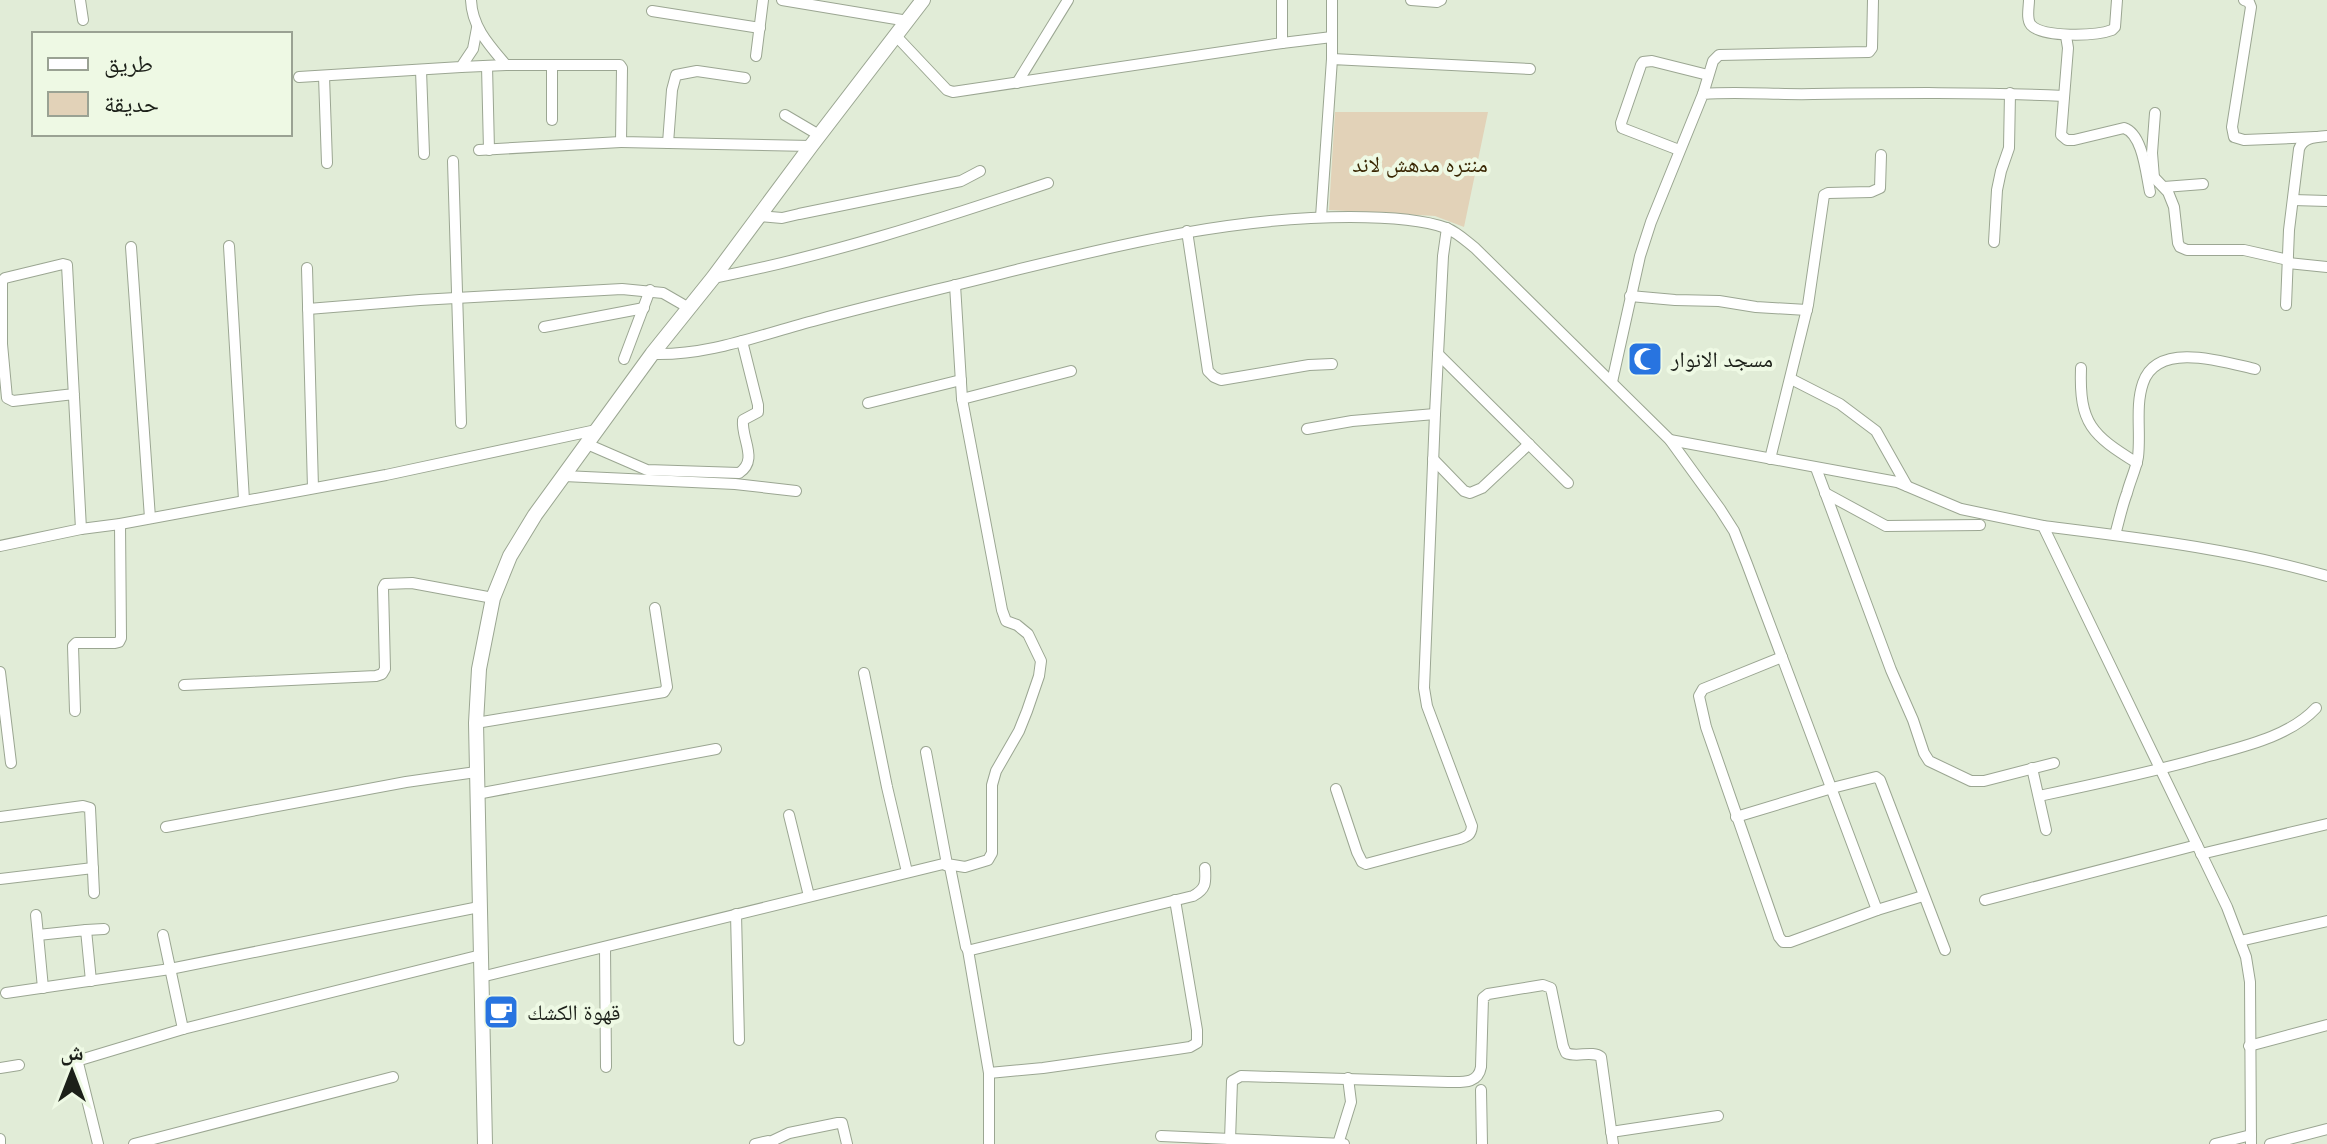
<svg xmlns="http://www.w3.org/2000/svg" width="2327" height="1144" font-family="Mulish,'Noto Naskh Arabic',sans-serif">
<rect width="100%" height="100%" fill="#e1ecd7"/>
<path fill="#e2d2b8" d="M1335,112H1488L1464,227L1435,216L1329,210Z"/>
<g fill="none" stroke-linecap="round" stroke-linejoin="round">
<defs>
<g id="street">
<path d="M80,0L83,20"/>
<path d="M471,0C472,27 489,45 506,65H620L622,68L621,142L811,146"/>
<path d="M782,0L908,21"/>
<path d="M1332,0V59"/>
<path d="M1411,0L1437,2L1441,0"/>
<path d="M2029,0C2029,7 2026,19 2031,25C2043,38 2096,36 2112,30L2115,27L2117,0"/>
<path d="M2244,0L2249,2L2251,7L2232,127L2234,137L2244,140L2316,137"/>
<path d="M652,11L760,28"/>
<path d="M2066,36L2068,48L2061,135L2067,140H2074L2124,128C2143,134 2146,174 2150,192"/>
<path d="M897,37L947,90L953,92L1282,43V0"/>
<path d="M1282,43L1332,37"/>
<path d="M756,56L763,0"/>
<path d="M552,65V120"/>
<path d="M487,66L489,150"/>
<path d="M461,67L506,65"/>
<path d="M421,70L424,154"/>
<path d="M324,76L327,163"/>
<path d="M299,77L461,67L473,49L477,28"/>
<path d="M1017,83L1068,0"/>
<path d="M1703,94L1713,61L1719,55L1869,52L1872,48L1873,0"/>
<path d="M785,115L819,135"/>
<path d="M668,143L672,90L676,75L697,71L745,78"/>
<path d="M479,150L621,142"/>
<path d="M1679,150L1622,128L1621,123L1641,65L1643,62L1652,61L1708,75"/>
<path d="M453,161L461,423"/>
<path d="M2147,170L2168,192L2174,207L2178,243L2180,247L2187,250H2244L2288,260"/>
<path d="M2154,178L2152,153L2155,113"/>
<path d="M2164,187L2203,184"/>
<path d="M2293,200L2327,201"/>
<path d="M759,216L782,218L799,214L961,181L980,171"/>
<path d="M1321,217L1332,59L1530,69"/>
<path d="M1187,231L1208,371L1214,377L1221,380L1309,365L1332,364"/>
<path d="M1994,242L1997,190L2001,171L2009,148L2010,93"/>
<path d="M229,246L244,500"/>
<path d="M131,247L150,518"/>
<path d="M2288,263L2327,267"/>
<path d="M307,268L313,488"/>
<path d="M713,278C827,256 938,220 1048,183"/>
<path d="M1630,296L1675,300L1719,301L1756,307L1807,310"/>
<path d="M2286,305L2289,230L2299,149C2303,137 2316,137 2327,136"/>
<path d="M308,309L420,300L622,289L663,293L689,308"/>
<path d="M544,327L644,308"/>
<path d="M652,354C709,356 762,334 817,320C883,302 950,287 1016,270C1126,243 1236,217 1350,217C1379,217 1419,218 1446,228C1457,232 1466,241 1475,248L1670,440L1720,509L1734,531L1747,564L1877,910"/>
<path d="M1438,354L1568,483"/>
<path d="M624,359L650,290"/>
<path d="M2081,368C2079,424 2092,435 2137,463"/>
<path d="M1791,379L1840,404L1876,431L1907,486"/>
<path d="M1612,382L1640,256L1651,222L1703,94C1739,91 1776,95 1813,94C1896,93 1980,92 2064,96"/>
<path d="M74,394L13,401L7,398L2,344V281L5,278L63,264L67,265L81,529"/>
<path d="M962,399L1071,371"/>
<path d="M868,403L961,380"/>
<path d="M1307,429L1352,421L1435,414"/>
<path d="M1670,440L1897,482L1961,509L2043,526L2227,907L2246,957L2250,982L2251,1144"/>
<path d="M587,444L647,470L739,473C759,460 741,439 743,420L758,412V405L742,341"/>
<path d="M1433,459L1464,491L1470,493L1482,488L1529,444"/>
<path d="M1770,459L1808,305L1824,195L1828,193L1871,192L1880,188L1881,155"/>
<path d="M1816,468L1891,670L1913,720L1924,753L1929,761L1971,781H1984L2054,763"/>
<path d="M564,476L735,484L796,491"/>
<path d="M1825,493L1886,526L1980,525"/>
<path d="M2043,526C2138,538 2235,549 2327,576"/>
<path d="M2115,535C2119,521 2122,506 2127,493C2130,481 2136,469 2138,457C2141,433 2135,406 2143,383C2157,340 2225,362 2255,369"/>
<path d="M0,546L81,529L120,524L386,475L596,430"/>
<path d="M1782,657L1703,689L1699,696L1706,727L1779,937L1783,942H1790L1877,910L1923,896"/>
<path d="M0,672L11,763"/>
<path d="M864,673L887,787L907,872"/>
<path d="M184,685L376,676L382,674L385,669L383,588L385,584L412,583L493,598"/>
<path d="M75,711L73,646L76,643H115L119,642L121,638L120,524"/>
<path d="M476,723L664,692L667,687L655,608"/>
<path d="M926,752L947,864L965,867L988,860L992,853V785L996,771L1019,731L1027,711L1039,676L1041,661L1028,634L1017,625L1006,621L1002,610L962,399L955,285"/>
<path d="M2032,768L2046,830"/>
<path d="M1336,789L1357,852L1362,862L1366,864L1460,839C1468,836 1471,835 1472,826L1427,706L1424,688L1435,414L1443,256L1447,228"/>
<path d="M477,794L716,749"/>
<path d="M2039,796C2096,784 2153,772 2209,756C2245,746 2290,736 2316,708"/>
<path d="M789,815L809,896"/>
<path d="M0,817L83,806L90,808L94,893"/>
<path d="M1736,817L1832,788L1876,777L1880,780L1945,950"/>
<path d="M166,827L406,782L476,772"/>
<path d="M2201,854L2327,824"/>
<path d="M0,879L93,868"/>
<path d="M1985,900L2197,845"/>
<path d="M736,914L739,1040"/>
<path d="M36,915L38,935"/>
<path d="M86,930L104,929"/>
<path d="M163,935L183,1029"/>
<path d="M2240,941L2327,921"/>
<path d="M605,947L606,1067"/>
<path d="M968,950L989,1073V1144"/>
<path d="M481,977L943,864L950,867L966,947L968,950H971L1193,896C1206,889 1206,883 1205,868"/>
<path d="M43,988L38,935L86,930L91,981"/>
<path d="M6,993L170,969L479,907"/>
<path d="M2249,1046L2327,1025"/>
<path d="M0,1068L19,1065"/>
<path d="M989,1073L1043,1068L1177,1049L1190,1047L1197,1043V1030L1175,900"/>
<path d="M1481,1090L1482,1144"/>
<path d="M1611,1132L1718,1116"/>
<path d="M1161,1136L1344,1144"/>
<path d="M1230,1140L1232,1081L1241,1076L1448,1082C1463,1082 1478,1084 1481,1067L1483,998L1488,994L1543,985L1551,988L1563,1046L1566,1053C1577,1058 1592,1050 1601,1057L1613,1144"/>
<path d="M770,1142L789,1133L838,1123H842L847,1144"/>
<path d="M0,1144V1139"/>
<path d="M98,1144L78,1063L80,1060L183,1029L481,955"/>
<path d="M134,1144L393,1077"/>
<path d="M755,1144L768,1141L773,1144"/>
<path d="M1338,1144L1351,1102L1348,1078"/>
<path d="M2215,1144L2251,1135"/>
<path d="M2270,1144L2327,1129"/>
</g>
<path id="secondary" d="M485,1144L476,723L479,669L493,598L510,556L535,515L652,354L713,278L811,146L923,0"/>
</defs>
<use href="#street" stroke="#9ba692" stroke-width="12"/>
<use href="#secondary" stroke="#9ba692" stroke-width="16"/>
<use href="#street" stroke="#fff" stroke-width="10"/>
<use href="#secondary" stroke="#fff" stroke-width="14"/>
</g>
<defs>
<symbol id="mosque-square" viewBox="-11 -11 22 22"><rect x="-9" y="-9" width="18" height="18" rx="4" fill="#2874e0" stroke="#eef9e4"/><path d="M3.5-4.9A6 6 0 1 0 3.5 4.9A5 5 0 1 1 3.5-4.9Z" fill="#fff"/></symbol>
<symbol id="cafe-square" viewBox="-11 -11 22 22"><rect x="-9" y="-9" width="18" height="18" rx="4" fill="#2874e0" stroke="#eef9e4"/><path d="M-5.5-4.5H6V0H3Q3 3.5 0 3.5H-2.5Q-5.5 3.5-5.5 0ZM3-3.2v2h1.7v-2ZM-6 4.5H4V6H-6Z" fill="#fff"/></symbol>
</defs>
<g fill-rule="evenodd">
<use href="#mosque-square" x="1625" y="339" width="40" height="40"/>
<use href="#cafe-square" x="481" y="992" width="40" height="40"/>
</g>
<g text-anchor="middle" stroke-width="8" stroke-linejoin="round" paint-order="stroke">
<g font-size="22" fill="#392602" stroke="#eef9e4">
<text x="1420" y="172">منتره مدهش لاند</text>
</g>
<g font-size="22" fill="#1c2019" stroke="#eef9e4" text-anchor="start">
<text x="1671" y="367">مسجد الانوار</text>
<text x="527" y="1020">قهوة الكشك</text>
</g>
</g>
<rect x="32" y="32" width="260" height="104" fill="#eef9e4" stroke="#9aa293" stroke-width="2"/>
<rect x="48" y="58" width="40" height="12" fill="#ffffff" stroke="#9aa293" stroke-width="2"/>
<text x="104" y="72" font-size="24" fill="#1c2019">طريق</text>
<rect x="48" y="92" width="40" height="24" fill="#e2d2b8" stroke="#9aa293" stroke-width="2"/>
<text x="104" y="112" font-size="24" fill="#1c2019">حديقة</text>
<g transform="translate(72 1072)" stroke="#eef9e4" stroke-width="6" paint-order="stroke">
<path d="M0-6L14 30L0 20L-14 30Z" fill="#1c2019"/>
<text y="-12" font-size="22" font-weight="bold" text-anchor="middle" fill="#1c2019">ش</text>
</g>
</svg>
